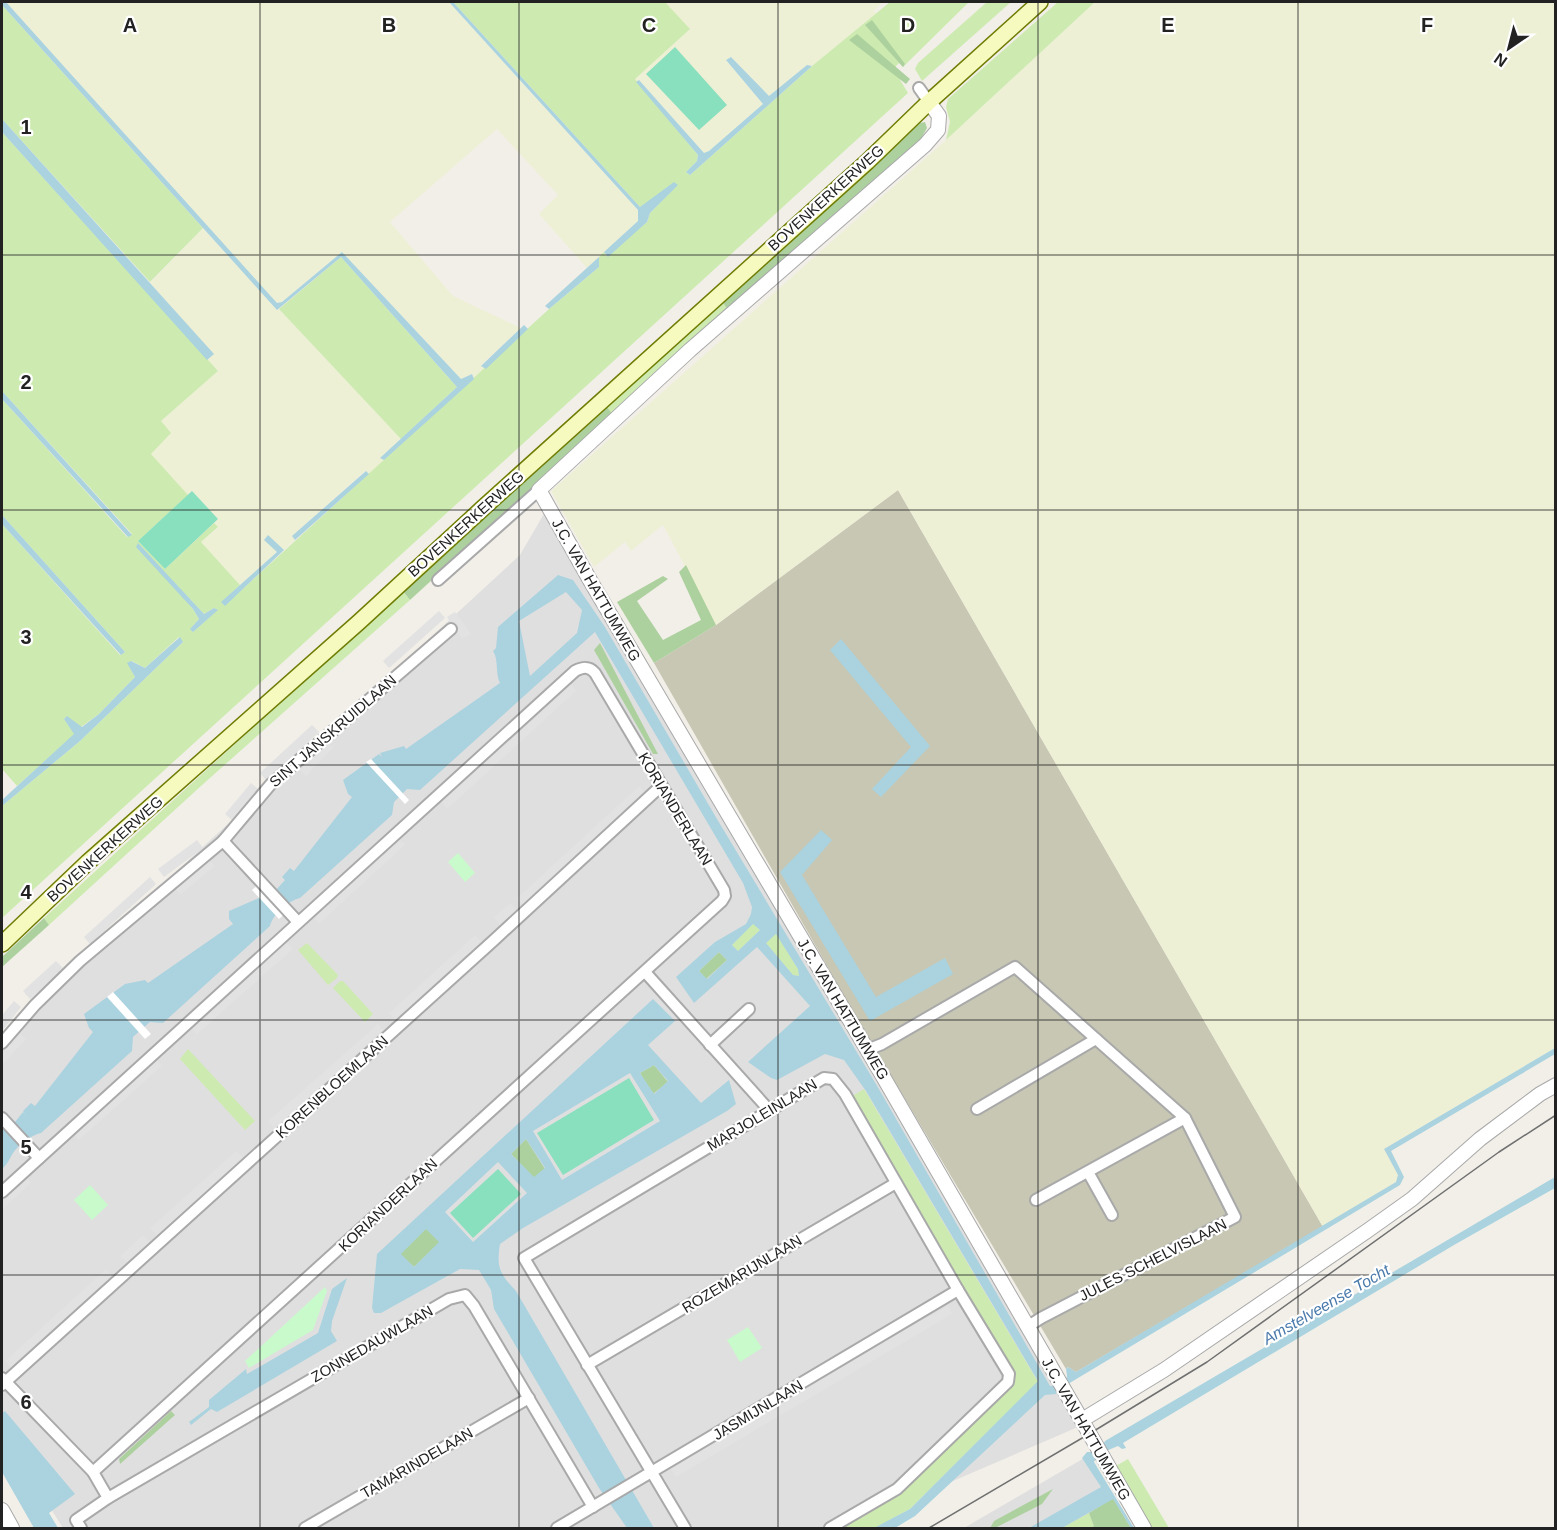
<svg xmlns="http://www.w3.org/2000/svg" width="1557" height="1530" font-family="Arial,sans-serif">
<rect width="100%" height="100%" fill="#f2efe9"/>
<g fill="#e0dfdf">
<path d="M552,500L903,1117L1092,1421L902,1503L861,1528H63L2,1432V1032L520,555Z"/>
<path d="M1086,1457L1128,1528H964Z"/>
</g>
<path fill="#c7c7b4" d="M898,490L1323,1227L1076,1372L1068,1367L1066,1369L862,1027L654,663L716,625Z"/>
<g fill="#eef0d5">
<path d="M6,2H449L638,210V221L587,268L539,214L558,195L497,129L390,222L453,296L521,328L481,365L485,368L474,379L472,374L461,379L342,252L282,302L277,303Z"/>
<path d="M665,2H883L873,12H878L812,66L807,65L769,96L731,57L726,60L763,104L709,151L704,153L639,80L637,82L634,79L689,30Z"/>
<path d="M1095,2H1555V1048L1384,1149L1398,1175L1396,1182L1323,1227L898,490L716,625L663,525L631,551L625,542L594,567L551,491L946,140Z"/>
<path d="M203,228L277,310L279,309L401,439L381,458L384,460L369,474L365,471L292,536L295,540L284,550L267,536L278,551L240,585L201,542L218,528L214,523L218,519L191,491L188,495L150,454L161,421L218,371L207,360L213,354L150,283Z"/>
</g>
<g fill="#cdebb0" fill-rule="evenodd">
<path d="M453,2H665L690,29L635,79L698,155L697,161L686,172L690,175L812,66L890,2H969L903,67L899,63L896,66V73L908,93L2,918V806L80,741L183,642L179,637L145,668L132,661L128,664L135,677L99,714L81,727L67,717L64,719L75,734L17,786L2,769V524L120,655L125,652L2,515V399L127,537L132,534L2,391V132L218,371L161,421L171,433L151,454L188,495L138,541L165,569L214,523L218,527L201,542L240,585L222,602L225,605L549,309L599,267V257L604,252L606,256L647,222L650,213L677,185L640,207ZM138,544L204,614L214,608L217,610L193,632L191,628L199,619L193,609Z"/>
<path d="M987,2H1011L922,81L915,69L918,63Z"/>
<path d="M1058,2H1095L946,140L950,122L946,107L948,99Z"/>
<path d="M2,5L203,228L150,282L2,119Z"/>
<path d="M341,257L457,387L401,439L279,309Z"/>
<path d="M722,301L727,309L613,415L607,407Z"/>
<path d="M403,591L410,600L201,786L49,925L44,918Z"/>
<path d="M753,923L760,930L738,951L732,945Z"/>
<path d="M776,933L798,969L799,976L793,975L766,943Z"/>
<path d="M307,943L338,975L337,978L328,985L298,950Z"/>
<path d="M340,981H343L373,1014L365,1022L333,988Z"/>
<path d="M188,1049L255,1121L245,1130L180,1059Z"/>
<path d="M864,1089L1038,1382L910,1509L875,1528H841L901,1494L1013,1386L1015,1379L851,1097Z"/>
<path d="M1128,1459L1169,1528H1151L1114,1467Z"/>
<path d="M1089,1513L1094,1526L1091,1528H1062Z"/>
</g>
<g fill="#add19e">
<path d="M872,20L905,64L903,67L865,25Z"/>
<path d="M857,34L910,79L906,84L849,40Z"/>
<path d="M925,122L927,128L919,142L727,309L722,301L920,123Z"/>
<path d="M607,407L613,415L410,600L403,591Z"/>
<path d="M686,565L716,625L654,663L617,602L663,576L668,579L637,601L663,640L701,620L679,572Z"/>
<path d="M600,643L658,754H653L594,650Z"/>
<path d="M44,918L49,925L2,967V957Z"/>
<path d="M719,952L727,960L706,979L699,971Z"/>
<path d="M654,1065L668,1082L653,1094L640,1073Z"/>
<path d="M526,1139L545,1169L534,1178L511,1154Z"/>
<path d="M426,1228L440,1242L414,1267L400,1254Z"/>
<path d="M171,1411L175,1415L120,1464L119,1459Z"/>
<path d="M1053,1489L1042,1504L995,1528H990L994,1521Z"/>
<path d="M1113,1498L1131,1528H1091L1094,1526L1089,1513Z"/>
</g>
<g fill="#c8facc">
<path d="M458,853L475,873L465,882L448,862Z"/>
<path d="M90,1185L108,1205L92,1220L74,1200Z"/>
<path d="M325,1287L327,1291L313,1330L249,1368L245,1361Z"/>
<path d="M748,1327L762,1348L740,1362L727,1340Z"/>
</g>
<g fill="#88e0be">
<path d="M675,47L727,105L699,130L646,74Z"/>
<path d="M192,491L218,519L165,569L138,541Z"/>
<path d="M629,1078L654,1120L563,1175L537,1133Z"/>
<path d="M498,1169L521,1194L473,1238L450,1213Z"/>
</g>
<g fill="#e2e2e2">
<path d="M439,611L445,618L389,668L383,661Z"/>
<path d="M455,612L471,634L462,639L447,617Z"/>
<path d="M570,682L576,691L447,809L441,801Z"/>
<path d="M312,725L319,732L266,780L260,773Z"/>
<path d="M327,742L333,748L306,776L299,770Z"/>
<path d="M251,783L258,789L233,821L225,814Z"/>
<path d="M639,786L646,794L522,905L516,899Z"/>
<path d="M398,837L405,845L319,924L313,916Z"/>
<path d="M197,840L203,848L164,877L158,869Z"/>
<path d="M208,859L215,866L180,895L174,888Z"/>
<path d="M150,877L156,884L90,944L84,937Z"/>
<path d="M511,903L517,911L500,925L494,917Z"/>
<path d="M475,935L482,942L396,1021L389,1013Z"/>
<path d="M286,942L293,949L197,1034L191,1028Z"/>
<path d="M56,961L64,969L30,999L23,991Z"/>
<path d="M14,1001L21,1007L2,1031V1015Z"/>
<path d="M378,1024L384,1031L275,1130L268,1121Z"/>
<path d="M19,1033L26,1039L2,1065V1053Z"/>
<path d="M156,1058L162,1066L79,1140L73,1134Z"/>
<path d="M236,1151L243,1158L157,1236L150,1228Z"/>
<path d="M26,1176L31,1183L2,1210V1198Z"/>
<path d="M143,1235L150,1243L127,1263L120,1256Z"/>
<path d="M106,1269L113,1277L12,1369L5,1361Z"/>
<path d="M948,1306L952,1314L676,1477L671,1469L857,1357Z"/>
</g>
<g fill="#aad3df" fill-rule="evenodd">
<path d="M2,2H6L277,303L282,302L342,252L461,379L472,374L474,379L384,460L380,458L457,387L341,257L277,310L2,5Z"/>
<path d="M449,2H453L640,207L674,182L678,185L650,213L647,222L608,257L604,252L638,221V210Z"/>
<path d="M731,57L769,96L807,65L812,66L690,175L686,172L697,161L698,155L636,82L639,80L704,153L709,151L763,104L726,60Z"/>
<path d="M2,119L214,354L207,360L2,132Z"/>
<path d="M599,257V267L549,309L545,306Z"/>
<path d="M524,325L528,329L486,369L481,366Z"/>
<path d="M2,391L132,535L128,537L2,399Z"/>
<path d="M366,471L369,474L295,540L292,536Z"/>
<path d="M2,515L125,652L121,655L2,524Z"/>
<path d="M268,535L284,550L225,606L221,602L277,552L264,540Z"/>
<path d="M138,543L204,614L214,608L218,610L193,632L190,629L199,619L193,609L136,547Z"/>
<path d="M558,575L573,580L605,627L717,819L876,1084L1050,1386H1055L1058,1391L1056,1394L1045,1395L915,1516L895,1528H874L910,1509L1038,1381L866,1091L844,1060L825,1054L777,1080L771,1078L748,1062L810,1006L757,947L694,1003L676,977L715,942L746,924L751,914L752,907L743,883L595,632L420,790L407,789L394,802L392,815L300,898C288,901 273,914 270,926L163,1023L150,1022L133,1037L132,1051L41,1133C32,1135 18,1145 13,1153C9,1160 8,1163 2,1169V1130L11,1127L23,1112L25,1114L23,1111L31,1103L35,1106L93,1032L89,1028L84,1014L125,984L145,980L148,983L233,924L229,919V911L275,891L285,880L282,877L290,868L294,871L352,797L348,794L343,780L379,754L382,757L380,753L404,746L406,749L500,683C495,674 499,660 493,651L496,648L498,627ZM566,592L582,610L577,633L530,676L519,621ZM753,924L760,930L738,951L732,945ZM776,934L798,969L799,976L793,975L766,943ZM719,952L727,960L707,979L699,971Z"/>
<path d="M180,637L183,642L80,741L2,806V800L74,734L64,719L67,716L82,727L99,714L135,677L127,663L131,661L145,668Z"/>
<path d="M841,639L930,746L881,797L872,789L911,747L830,650Z"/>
<path d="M821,830L832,840L802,875L876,997L945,958L953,974L870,1021L780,872Z"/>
<path d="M653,999L675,1021L648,1045L701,1103L729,1080L736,1104L727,1111L523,1228L500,1244C496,1268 500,1274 516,1291L654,1528H627L599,1488L494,1309L491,1290L479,1270L460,1269L381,1313H374L372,1308L377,1254ZM654,1065L668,1081L654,1094L640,1073ZM630,1073L660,1121L562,1180L533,1131ZM526,1139L545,1168L534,1177L511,1154ZM498,1162L527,1193L473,1242L445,1212ZM426,1229L439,1242L414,1267L401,1254Z"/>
<path d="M1555,1048V1054L1391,1151L1404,1177L1400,1185L1068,1384L1066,1380L1067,1376L1066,1369L1068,1367L1076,1372L1396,1182L1398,1175L1384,1149Z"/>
<path d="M1555,1177V1188L1454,1245L1123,1443L1126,1448L1122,1449L1118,1446L1106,1451L1102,1446L1105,1441Z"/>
<path d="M347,1278L332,1321L331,1331L337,1341L217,1412L211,1409L191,1425L189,1422L209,1407V1400L246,1369L247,1374L318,1333L332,1289Z"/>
<path d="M5,1411L75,1494L49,1513L58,1528H34L2,1472V1413Z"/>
<path d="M1087,1452H1092L1096,1458L1094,1462L1134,1528H1131L1113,1499L1062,1528H1029L1101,1487L1082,1458Z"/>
</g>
<g fill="#fff">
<path d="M371,759L409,800L405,804L366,762Z"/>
<path d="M265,879L291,908L279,919L252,890Z"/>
<path d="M113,992L151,1034L145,1039L107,997Z"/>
</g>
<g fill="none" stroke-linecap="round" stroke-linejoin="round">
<defs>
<g id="minor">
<path d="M919,88L929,102"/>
<path d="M438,580L539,490"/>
<path d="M223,841L298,922"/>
<path d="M645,972L770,1111"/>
<path d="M2,1043L35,1005L80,961L223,841L271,784L451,629"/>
<path d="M710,1045L749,1009"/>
<path d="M867,1050L882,1044L1015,967L1185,1118L1235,1217L1041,1318L1027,1327"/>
<path d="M977,1109L1096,1039"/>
<path d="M2,1118L39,1158"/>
<path d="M1088,1172L1112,1215"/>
<path d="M2,1192L575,671C583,667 589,666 595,673L724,890L725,896L722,901L93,1472"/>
<path d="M1036,1200L1185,1118"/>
<path d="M587,1365L896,1183"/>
<path d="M2,1378L93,1472L108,1498"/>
<path d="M2,1385L493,941L661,786"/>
<path d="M81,1528L76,1520L108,1498L449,1299L465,1295L474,1306L593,1507"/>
<path d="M305,1528L529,1398"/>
<path d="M557,1528L958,1290"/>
<path d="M685,1528L524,1258L824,1078L833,1079L845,1094L958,1290L1009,1374L1008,1382L897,1489L830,1528"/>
</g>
<g id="tertiary">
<path d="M929,102L939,116L938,130L925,145L690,350L539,490L591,582L881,1073L1144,1528"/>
<path d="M1082,1420L1164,1370L1367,1231L1412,1199L1480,1139L1540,1094L1556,1085"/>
<path d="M2,1510L12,1528"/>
</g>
<path id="secondary" d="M2,944L88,862L359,622L483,508L867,162L929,102L1040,2"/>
</defs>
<use href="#minor" stroke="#a9a9a9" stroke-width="14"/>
<use href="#tertiary" stroke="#a9a9a9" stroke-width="16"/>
<use href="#secondary" stroke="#707d05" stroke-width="18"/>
<use href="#minor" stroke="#fff" stroke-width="10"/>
<use href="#tertiary" stroke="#fff" stroke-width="14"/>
<use href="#secondary" stroke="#f7fabf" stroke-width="15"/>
<path stroke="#707070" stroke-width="1.5" d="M929,1528L1089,1434L1207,1362L1499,1152L1556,1115"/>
</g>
<path fill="none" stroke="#222" stroke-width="1.5" stroke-opacity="0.55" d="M260,2V1528M519,2V1528M778,2V1528M1038,2V1528M1298,2V1528M2,255H1556M2,510H1556M2,765H1556M2,1020H1556M2,1275H1556"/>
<g text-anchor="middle" stroke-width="4.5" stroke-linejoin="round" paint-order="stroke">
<g font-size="15" fill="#222" stroke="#fff">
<text transform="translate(826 198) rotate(-42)" y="5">BOVENKERKERWEG</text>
<text transform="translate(466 524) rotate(-42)" y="5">BOVENKERKERWEG</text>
<text transform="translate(596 590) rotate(60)" y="5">J.C. VAN HATTUMWEG</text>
<text transform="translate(333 731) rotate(-41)" y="5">SINT JANSKRUIDLAAN</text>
<text transform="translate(675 809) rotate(59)" y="5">KORIANDERLAAN</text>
<text transform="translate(105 849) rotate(-42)" y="5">BOVENKERKERWEG</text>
<text transform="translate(843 1009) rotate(59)" y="5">J.C. VAN HATTUMWEG</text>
<text transform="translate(332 1087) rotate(-42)" y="5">KORENBLOEMLAAN</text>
<text transform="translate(762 1115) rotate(-31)" y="5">MARJOLEINLAAN</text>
<text transform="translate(388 1205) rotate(-43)" y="5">KORIANDERLAAN</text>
<text transform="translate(1153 1260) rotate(-27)" y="5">JULES SCHELVISLAAN</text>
<text transform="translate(742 1274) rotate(-31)" y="5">ROZEMARIJNLAAN</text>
<text transform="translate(372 1344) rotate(-30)" y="5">ZONNEDAUWLAAN</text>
<text transform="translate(758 1410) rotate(-31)" y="5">JASMIJNLAAN</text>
<text transform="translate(1086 1429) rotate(60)" y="5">J.C. VAN HATTUMWEG</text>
<text transform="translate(417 1463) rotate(-30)" y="5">TAMARINDELAAN</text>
</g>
<g font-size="16" font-style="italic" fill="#4a7aab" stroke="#fff">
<text transform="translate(1326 1304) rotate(-30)" y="6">Amstelveense Tocht</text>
</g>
</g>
<g font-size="20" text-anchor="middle" font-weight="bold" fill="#222" stroke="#fff" stroke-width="4.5" stroke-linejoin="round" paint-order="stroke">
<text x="130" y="32">A</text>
<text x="389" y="32">B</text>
<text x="649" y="32">C</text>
<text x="908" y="32">D</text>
<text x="1168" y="32">E</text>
<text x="1427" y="32">F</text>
<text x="26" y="134">1</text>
<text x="26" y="389">2</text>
<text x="26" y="644">3</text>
<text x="26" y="899">4</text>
<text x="26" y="1154">5</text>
<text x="26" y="1409">6</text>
</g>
<rect width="1557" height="1530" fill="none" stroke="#222222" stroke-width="6"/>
<g transform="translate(1509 48) rotate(215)" stroke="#ffffff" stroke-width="4.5" paint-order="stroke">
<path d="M0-4.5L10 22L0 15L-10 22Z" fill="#222222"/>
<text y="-9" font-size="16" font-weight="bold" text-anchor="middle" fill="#222222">N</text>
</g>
</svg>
